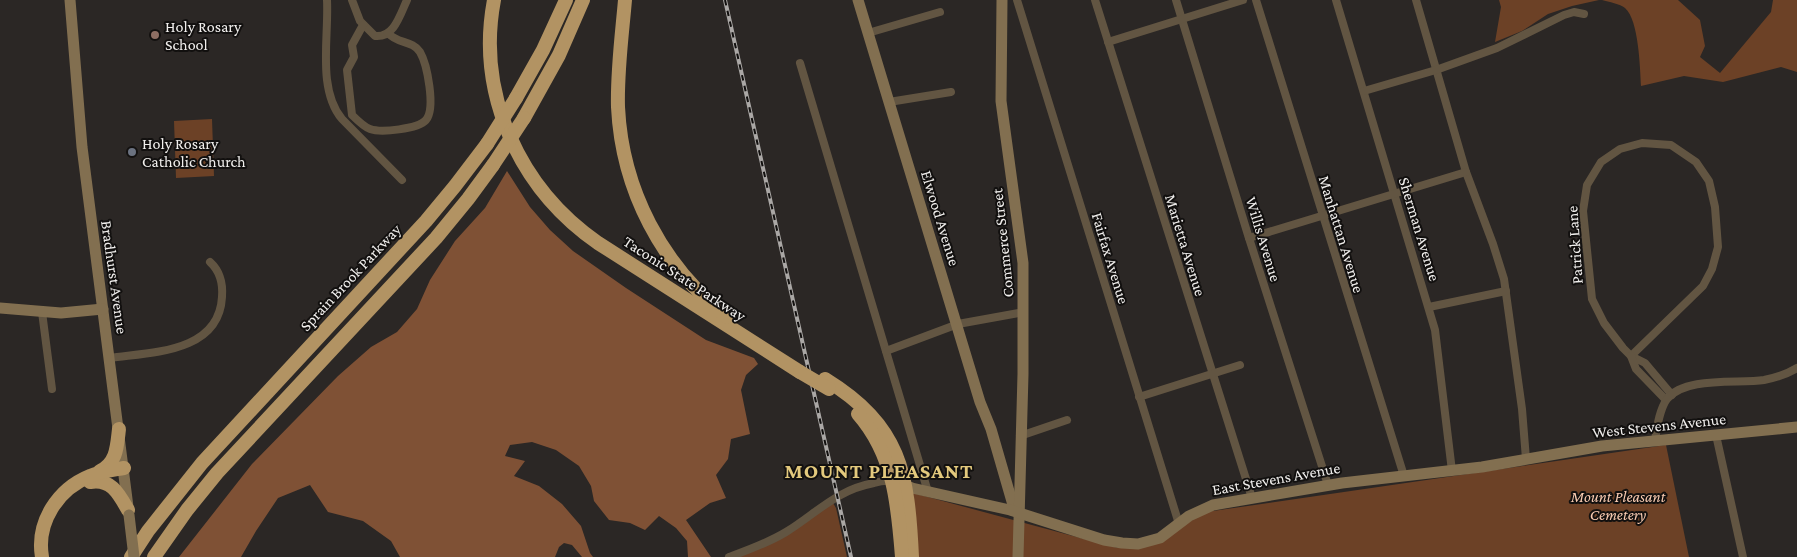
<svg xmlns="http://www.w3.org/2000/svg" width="1797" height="557" font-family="'Crimson Pro',serif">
<rect width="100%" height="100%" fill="#2b2725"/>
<g fill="#6c4126">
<path d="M1499,0H1599L1572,6L1548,14L1522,31L1495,42L1501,7Z"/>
<path d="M1602,0H1678L1700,20L1705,46L1700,57L1720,73L1771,12L1773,0H1797V72L1781,67L1723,82L1684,76L1641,86C1640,69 1639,20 1625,8C1620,4 1609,2 1602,0Z"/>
<path d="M212,119L214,176L176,178L174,121Z"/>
<path d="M1666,445L1689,557H918L913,493L1118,548L1152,544L1206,512Z"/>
<path d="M833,503L836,508L847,557H738Z"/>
</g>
<path fill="#7f5135" d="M507,171L530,207L550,230L573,251L626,288L706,340L754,358L758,364L746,375L741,390L750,434L731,439L728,459L716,475L726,498L710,503L686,520L711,557H688L687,541L676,528L659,516L645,530L630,523L609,520L594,501L591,486L579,466L556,450L532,442L510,445L505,456L525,461L514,476L539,486L562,504L581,526L590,553L593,557H582L572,545L564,543L559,547L555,557H400L391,541L363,521L328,512L310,485L278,498L256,531L241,557H179L252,464L338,376L371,347L397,332L417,309L430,280L455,241L485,208Z"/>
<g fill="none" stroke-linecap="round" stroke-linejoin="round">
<g stroke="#625542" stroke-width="8">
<path d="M327,0C329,37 317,89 342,119L402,180"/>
<path d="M352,0L360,21L375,36C394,38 400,15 407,0"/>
<path d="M1017,0L1179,524"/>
<path d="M1095,0L1252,498"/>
<path d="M1176,0L1248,235L1328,485"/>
<path d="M1256,0L1404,476"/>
<path d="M1336,0L1435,330L1452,471"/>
<path d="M1416,0L1466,172L1493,244L1504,279L1522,409L1526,459"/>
<path d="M363,25L352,45L354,57L347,70L352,115C357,120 364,127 370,129C381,133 418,129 426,120C436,108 427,64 420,52C412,40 397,44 388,33"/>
<path d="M868,33L940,12"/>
<path d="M1108,42L1243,0"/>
<path d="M800,63L928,492"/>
<path d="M1364,91L1436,70L1497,48L1564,15L1574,12L1584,14"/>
<path d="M889,102L951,92"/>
<path d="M1249,238L1466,172"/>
<path d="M1429,307L1506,291"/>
<path d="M42,312L52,389"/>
<path d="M886,351L958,324L1024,312"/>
<path d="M1631,356L1703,286L1712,269L1718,247L1715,207L1709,181L1696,162L1671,145L1642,143L1620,149L1601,162L1587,185L1583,211L1592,299L1604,323L1623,348L1631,356L1645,363L1672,395"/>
<path d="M1631,356L1636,369L1666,400"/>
<path d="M110,358C151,352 219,353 222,297C223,284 221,272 210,262"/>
<path d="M1139,397L1240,365"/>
<path d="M1716,435L1743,557"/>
<path d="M1020,436L1067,420"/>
<path d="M1655,440C1657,428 1659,410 1667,399C1685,376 1738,384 1764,380C1775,378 1787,374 1797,368"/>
<path d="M729,557C748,550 768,543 786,532C817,513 836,490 874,483C880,481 886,480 893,481"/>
</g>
<g stroke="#826f50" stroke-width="11">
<path d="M70,0L82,147L128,507"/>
<path d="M858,0L980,402L991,429L1013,505L1018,511"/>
<path d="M1002,0L1001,101L1023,263V374L1018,557"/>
<path d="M0,308L61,313L103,309"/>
<path d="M898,483L912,488L1010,510L1104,540L1122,543L1138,544L1160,538L1189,516L1213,505L1342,483L1482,467L1602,446L1797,427"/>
</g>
<g stroke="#b29363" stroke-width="14">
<path d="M494,0C476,95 520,189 598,243L800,372"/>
<path d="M625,0C622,35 617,71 618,107C622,190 662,266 727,317"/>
<path d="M516,98L543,50L566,0"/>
<path d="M524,118L559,55L583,0"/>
<path d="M825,379C901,426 908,472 912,557"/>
<path d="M858,414C894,455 898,505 902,557"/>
<path d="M100,471C117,463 117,446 119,429"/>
<path d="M90,482C111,478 119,494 128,510"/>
<path d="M42,557C36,522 58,489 90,476C100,471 112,470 124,468"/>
<path d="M131,557L148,531L202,463L426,221L455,186L487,144"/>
<path d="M154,557L187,510L217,473L436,238L468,199L493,165"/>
</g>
<defs>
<path id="rail" d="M725,0L851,557"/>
</defs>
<use href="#rail" stroke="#aaa7a5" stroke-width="4"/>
<use href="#rail" stroke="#12100f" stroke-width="2" stroke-dasharray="5.5" stroke-linecap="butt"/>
<path stroke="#826f50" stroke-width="11" d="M129,515L134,557"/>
<g stroke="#b29363" stroke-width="14">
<path d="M487,144L516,98"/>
<path d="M493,165L524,118"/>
<path d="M800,372L829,389"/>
</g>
</g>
<circle fill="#8d6e63" stroke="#12100f" stroke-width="2" cx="155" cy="35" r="5"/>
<circle fill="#6b7280" stroke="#12100f" stroke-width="2" cx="132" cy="152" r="5"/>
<g text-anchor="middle" stroke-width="4" stroke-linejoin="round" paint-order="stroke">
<g font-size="16" fill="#f1efed" stroke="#12100f" text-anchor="start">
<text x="165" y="32">Holy Rosary<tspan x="165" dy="18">School</tspan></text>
<text x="142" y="149">Holy Rosary<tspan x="142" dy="18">Catholic Church</tspan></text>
</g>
<g font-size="16" fill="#f1efed" stroke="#12100f">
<text transform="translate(941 218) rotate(73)" y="6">Elwood Avenue</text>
<text transform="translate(1420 229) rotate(73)" y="6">Sherman Avenue</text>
<text transform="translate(1342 234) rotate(73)" y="6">Manhattan Avenue</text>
<text transform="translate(1264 239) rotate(73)" y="6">Willis Avenue</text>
<text transform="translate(1002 243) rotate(-96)" y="6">Commerce Street</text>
<text transform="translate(1186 245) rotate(73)" y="6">Marietta Avenue</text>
<text transform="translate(1574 245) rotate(-94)" y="6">Patrick Lane</text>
<text transform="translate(1111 258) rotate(73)" y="6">Fairfax Avenue</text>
<text transform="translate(115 277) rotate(82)" y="6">Bradhurst Avenue</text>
<text transform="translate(350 277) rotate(-47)" y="6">Sprain Brook Parkway</text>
<text transform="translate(685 278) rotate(33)" y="6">Taconic State Parkway</text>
<text transform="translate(1659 425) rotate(-6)" y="6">West Stevens Avenue</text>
<text transform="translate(1276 478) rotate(-10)" y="6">East Stevens Avenue</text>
</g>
<g font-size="16" font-style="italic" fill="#f9cbb1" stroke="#12100f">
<text x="1618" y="502">Mount Pleasant<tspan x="1618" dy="18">Cemetery</tspan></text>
</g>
<g font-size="21" font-weight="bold" letter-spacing="1" fill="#e3c97d" stroke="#12100f">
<text x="879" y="478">MOUNT PLEASANT</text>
</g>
</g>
</svg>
